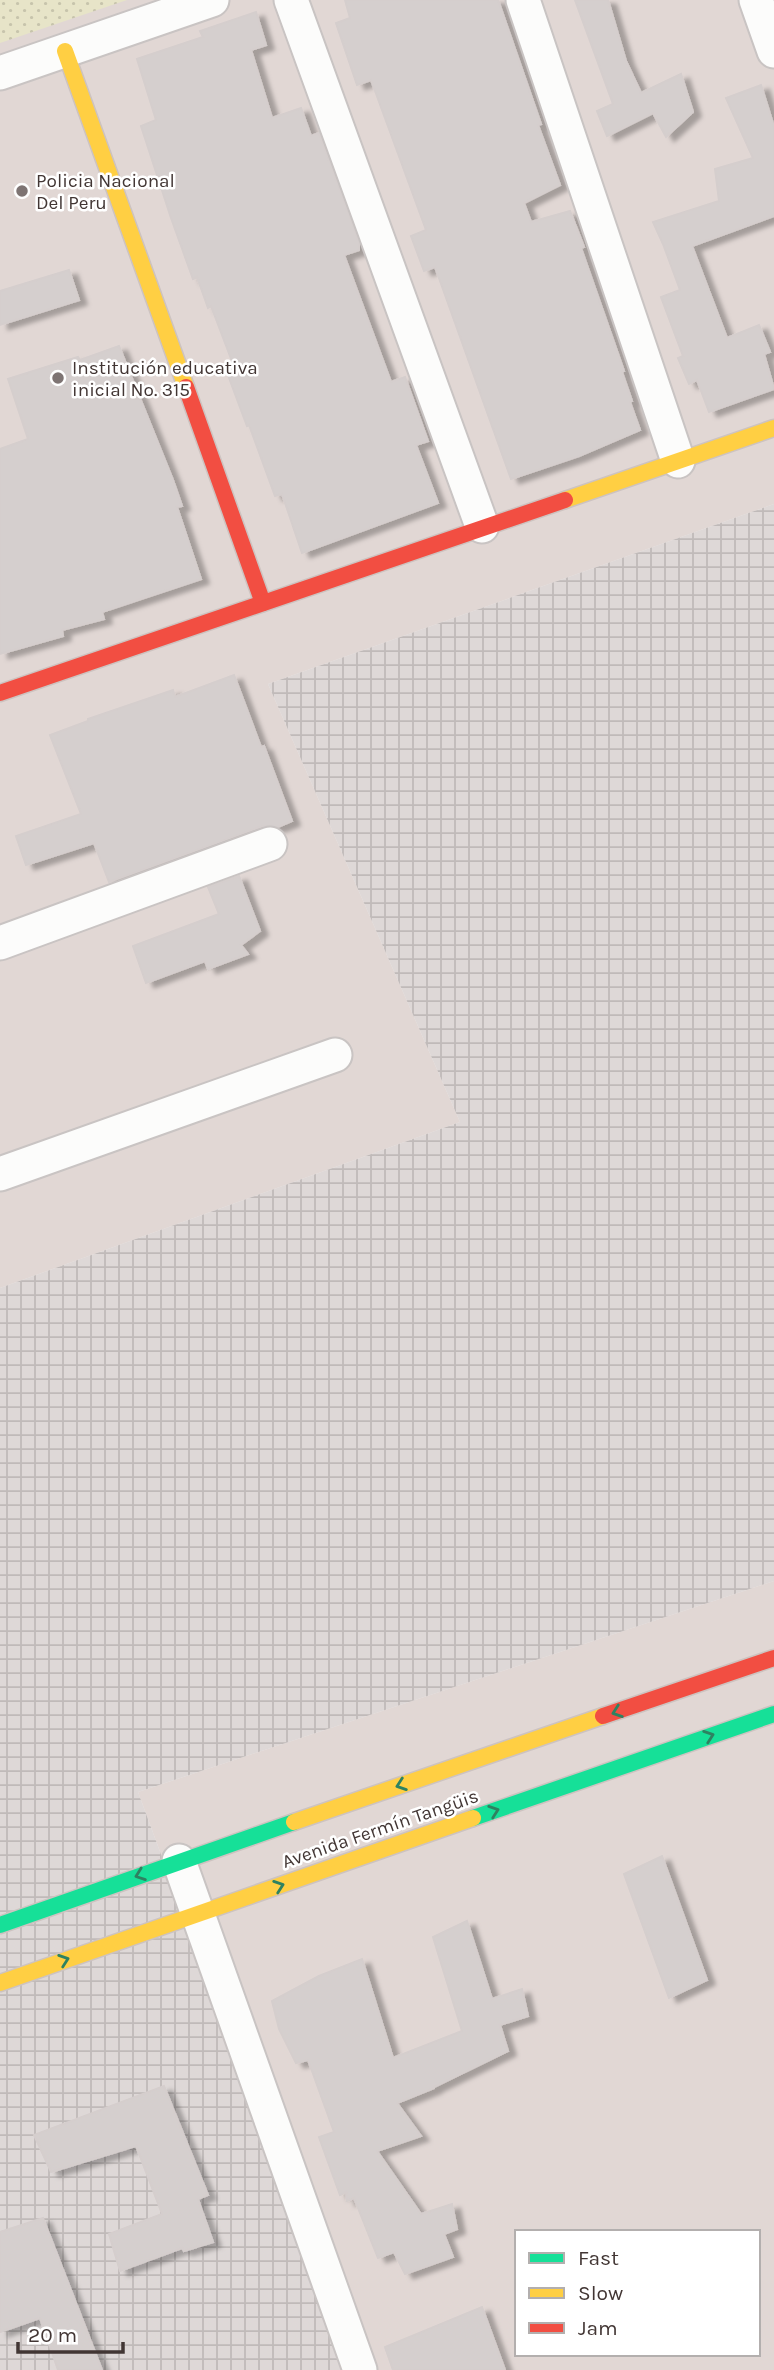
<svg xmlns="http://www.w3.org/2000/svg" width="774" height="2370" font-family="Karla,sans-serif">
<defs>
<pattern id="industrial-grid" width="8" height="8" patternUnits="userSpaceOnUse" patternTransform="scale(1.75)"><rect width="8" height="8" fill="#ded8d7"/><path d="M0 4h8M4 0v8" fill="none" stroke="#c0bab9"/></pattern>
<pattern id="park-dots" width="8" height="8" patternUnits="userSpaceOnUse" patternTransform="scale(1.75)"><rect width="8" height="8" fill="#e7e4c8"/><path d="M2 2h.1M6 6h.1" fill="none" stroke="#c7c4ac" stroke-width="1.8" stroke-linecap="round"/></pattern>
<filter id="shadow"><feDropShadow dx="8" dy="4.5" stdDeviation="2" flood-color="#0004"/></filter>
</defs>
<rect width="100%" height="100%" fill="#ede8e7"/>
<g fill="#e1d7d4" fill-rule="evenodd">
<path d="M0,0H774V504L268,684L460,1122L0,1288Z"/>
<path d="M774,1581V2370H351L138,1792ZM517,2232H758V2354H517Z"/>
</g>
<path fill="url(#industrial-grid)" d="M774,504V1581L138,1792L351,2370H0V1288L460,1122L268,684Z"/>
<path fill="url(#park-dots)" d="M0,0H127L0,43Z"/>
<g fill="#d5cfce" stroke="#d5cecd" stroke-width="2" filter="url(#shadow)">
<path d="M345,0H498L541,124L538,125L560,185L524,203L531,222L570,211L584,247L581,248L624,371L622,372L632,401L630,402L640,430L579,456L511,479L435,267L424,271L411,236L426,230L371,80L357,85L336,23L350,18Z"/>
<path d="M575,0H608L626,61L641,93L681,74L693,112L666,137L653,113L607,136L597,111L613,104Z"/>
<path d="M256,12L266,45L251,50L272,118L301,108L311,136L319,133L359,242V250L344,255L391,382L405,377L428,441L416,445L438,503L302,553L282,494L275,496L249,425L247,426L228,375L236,372L211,306L208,308L197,277L193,279L171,218L141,126L156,120L137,59L203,37L200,31Z"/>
<path d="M761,85L774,127V216L692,246L727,338L759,325L770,352L764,354L774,389L709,412L697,380L689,384L678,358L683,356L661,297L680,290L663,244L653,222L719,201L715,169L753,158L726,98Z"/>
<path d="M69,270L79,300L0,325V291Z"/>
<path d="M119,346L173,480L182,506L177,507L201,579L102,612L104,619L62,630L63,636L0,654V449L28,439L8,379L78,357L80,360Z"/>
<path d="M234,675L261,747L264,746L292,821L278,827L263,826L109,882L94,843L26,865L16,836L81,814L50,735L88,721V719L173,690L175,697Z"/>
<path d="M239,876L260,931L241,945L248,954L208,969L205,961L146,983L133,946L219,914L208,887Z"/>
<path d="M662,1856L707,1980L669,1998L624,1874Z"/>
<path d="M467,1921L492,1999L522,1989L528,2016L500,2025L508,2051L434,2087V2088L397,2103L421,2136L377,2151L421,2214L452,2204L457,2229L444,2234L453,2257L405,2274L394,2252L378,2258L354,2198L347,2201L346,2192L340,2195L319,2137L334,2132L308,2060L296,2063L279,2029L272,2001L319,1976L362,1959L393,2058L462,2031L433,1937Z"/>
<path d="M164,2086L208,2195L198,2199L213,2242L184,2251L182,2248L120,2271L109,2234L162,2214L136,2146L51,2172L34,2135Z"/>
<path d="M43,2218L102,2370H58L40,2318L0,2332V2232Z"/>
<path d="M482,2307L505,2370H393L385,2347Z"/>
</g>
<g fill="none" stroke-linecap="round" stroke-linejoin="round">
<defs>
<g id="street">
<path d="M291,0L482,526"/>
<path d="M523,0L678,461"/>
<path d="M756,0L774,51"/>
<path d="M0,73L212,0"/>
<path d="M0,943L270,844"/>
<path d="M0,1174L335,1055"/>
<path d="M179,1861L360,2370"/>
</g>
<g id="fast">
<path d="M473,1818L774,1714"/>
<path d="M0,1925L294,1822"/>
</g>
<g id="slow">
<path d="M65,51L186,387"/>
<path d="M565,500L774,428"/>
<path d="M294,1822L603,1716"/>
<path d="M0,1983L473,1818"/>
</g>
<g id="jam">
<path d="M186,387L263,603"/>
<path d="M0,693L565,500"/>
<path d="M603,1716L774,1658"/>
</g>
</defs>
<use href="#street" stroke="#c9c4c3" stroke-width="37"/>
<use href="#fast" stroke="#cdc3c0" stroke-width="19"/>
<use href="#slow" stroke="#cdc3c0" stroke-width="19"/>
<use href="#jam" stroke="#cdc3c0" stroke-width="19"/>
<use href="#street" stroke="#fcfcfb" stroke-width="33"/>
<use href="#fast" stroke="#16e098" stroke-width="16"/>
<use href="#slow" stroke="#ffcf43" stroke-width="16"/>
<use href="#jam" stroke="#f24e42" stroke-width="16"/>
</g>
<defs><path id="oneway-chevron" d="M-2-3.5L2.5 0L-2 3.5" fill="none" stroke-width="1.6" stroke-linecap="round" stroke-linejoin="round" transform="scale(1.75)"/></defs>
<g stroke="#2e8261">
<use href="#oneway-chevron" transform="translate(617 1712) rotate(161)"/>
<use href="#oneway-chevron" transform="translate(709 1736) rotate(-19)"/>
<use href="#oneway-chevron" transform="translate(401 1785) rotate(161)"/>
<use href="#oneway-chevron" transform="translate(494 1811) rotate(-19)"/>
<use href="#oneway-chevron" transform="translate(140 1875) rotate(160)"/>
<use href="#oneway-chevron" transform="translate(279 1886) rotate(-19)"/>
<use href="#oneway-chevron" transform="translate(64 1960) rotate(-19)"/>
</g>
<g fill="#7e7473" stroke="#fff" stroke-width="2.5">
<circle cx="22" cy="191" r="7"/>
<circle cx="58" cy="378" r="7"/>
</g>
<g text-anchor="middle" stroke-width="5" stroke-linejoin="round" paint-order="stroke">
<g font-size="19" fill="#423634" stroke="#fff" text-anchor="start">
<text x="36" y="187">Policia Nacional<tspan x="36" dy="22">Del Peru</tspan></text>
<text x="72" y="374">Institución educativa<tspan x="72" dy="22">inicial No. 315</tspan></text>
</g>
<g font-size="19" fill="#423634" stroke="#fff">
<text transform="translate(380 1828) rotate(-19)" y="7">Avenida Fermín Tangüis</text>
</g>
</g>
<rect x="515" y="2230" width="245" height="126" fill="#ffffff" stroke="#b3afae" stroke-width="2"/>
<rect x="529" y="2253" width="35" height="10" fill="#16e098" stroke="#b3afae" stroke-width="2"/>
<text x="578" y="2265" font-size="21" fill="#423634">Fast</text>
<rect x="529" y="2288" width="35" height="10" fill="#ffcf43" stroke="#b3afae" stroke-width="2"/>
<text x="578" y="2300" font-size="21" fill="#423634">Slow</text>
<rect x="529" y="2323" width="35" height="10" fill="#f24e42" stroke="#b3afae" stroke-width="2"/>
<text x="578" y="2335" font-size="21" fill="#423634">Jam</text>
<path d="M18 2342v10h105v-10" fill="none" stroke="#423634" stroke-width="3.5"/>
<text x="28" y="2342" font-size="21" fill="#423634" stroke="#ffffff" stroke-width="5" paint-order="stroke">20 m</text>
</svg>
